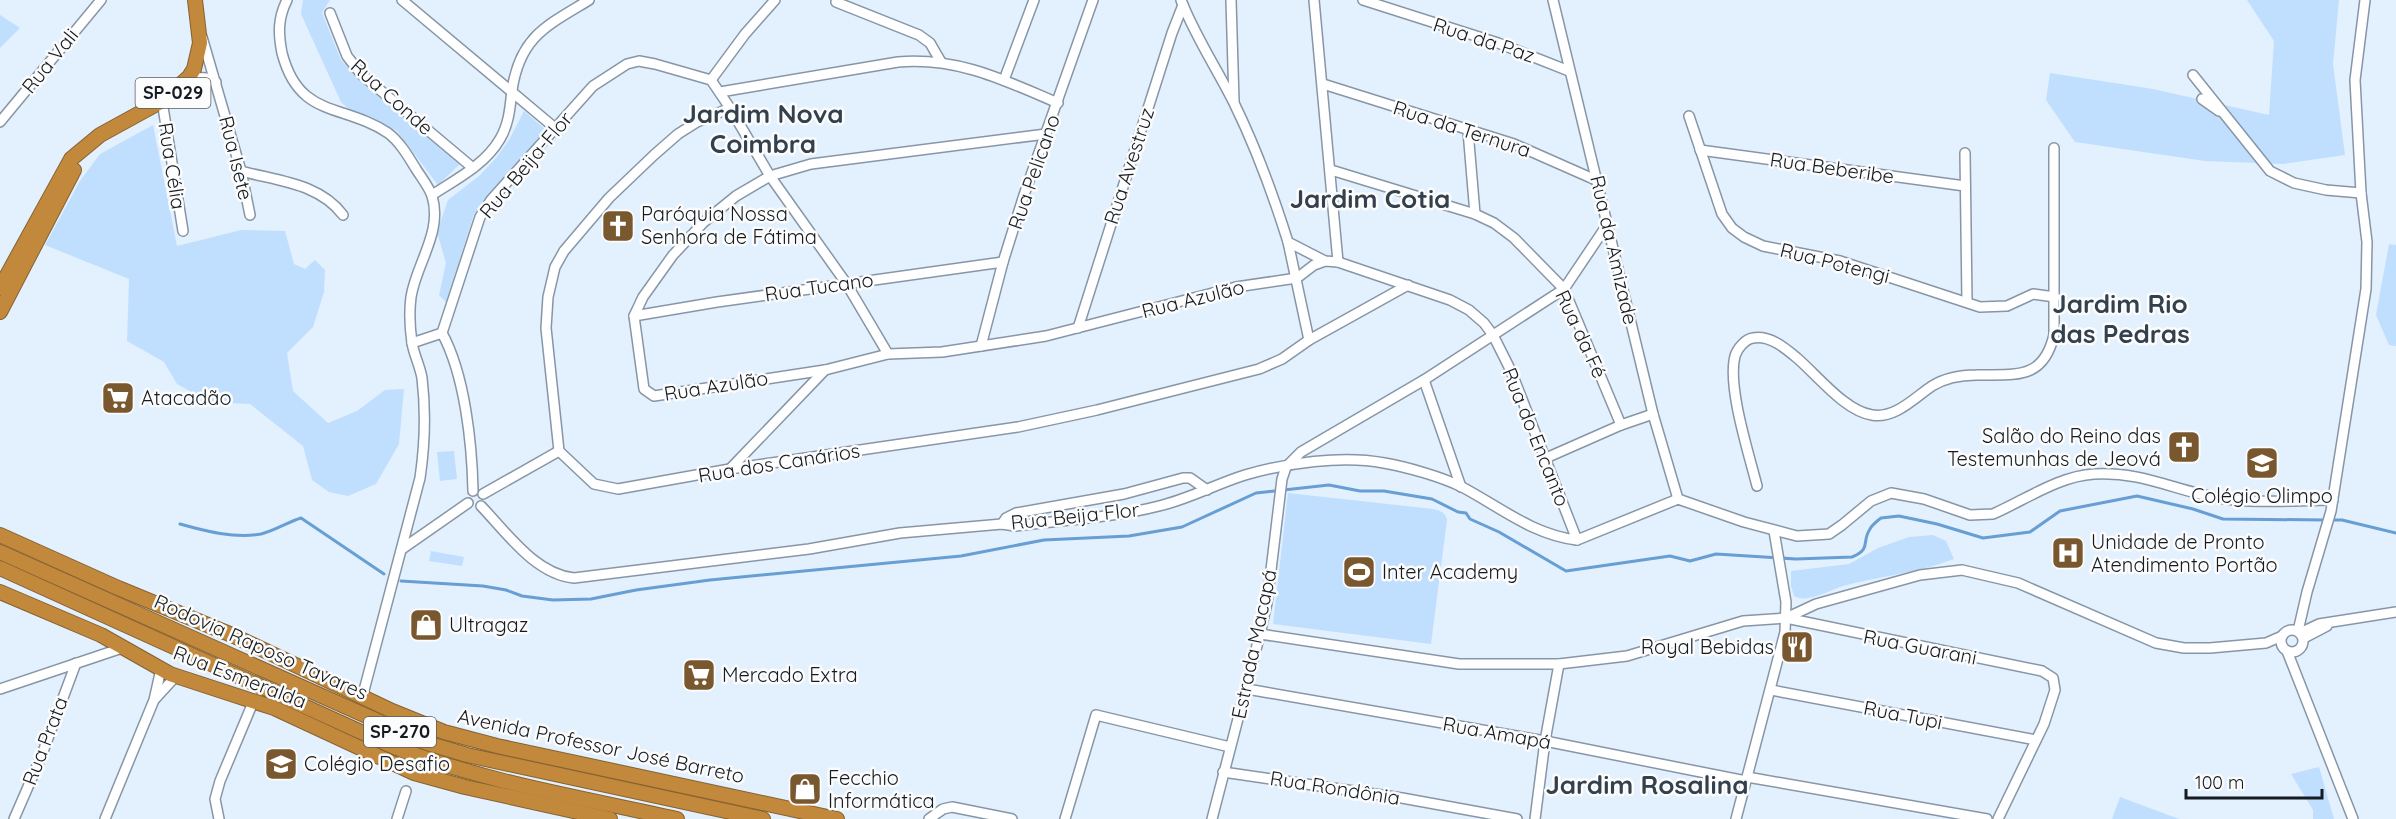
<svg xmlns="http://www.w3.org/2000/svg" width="2396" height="819" font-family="Quicksand,sans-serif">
<rect width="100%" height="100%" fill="#e3f0fe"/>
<g fill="#c0dffe">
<path d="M303,0H330L322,13L341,60L377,95L461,163L438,185L397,131L352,112L341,102L301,14Z"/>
<path d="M2247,0H2339L2333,64L2345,155L2283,164L2205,161L2075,142L2046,100L2050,73L2153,89L2269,115L2274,41Z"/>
<path d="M0,15L20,28L0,48Z"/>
<path d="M524,111L547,131L474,214L446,302L439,295L446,263L437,232L448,200L479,176L496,158L509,140Z"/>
<path d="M153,125L177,246L241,230L285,231L294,264L305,269L315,260L325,270L324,292L313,327L287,353L293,391L328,423L357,411L385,390L404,389L399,444L376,484L348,496L329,492L312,480L303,446L250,404L209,402L177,384L164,362L127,341L129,279L45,245L80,181L100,154Z"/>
<path d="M2389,244L2396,245V346L2389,345L2376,315Z"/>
<path d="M454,451L457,479L440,481L437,452Z"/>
<path d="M1288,493L1433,509C1441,511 1445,512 1447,520L1431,644L1273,624Z"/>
<path d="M1933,535L1946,541L1954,559C1918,573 1880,576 1843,586C1830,590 1806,604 1794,596L1791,586V571L1849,564L1878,548L1909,537Z"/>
<path d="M431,551L464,557L462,566L429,561Z"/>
<path d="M2319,767L2334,819H2313V810L2291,774Z"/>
<path d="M2120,797L2179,819H2112Z"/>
</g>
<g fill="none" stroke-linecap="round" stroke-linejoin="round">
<g stroke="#679ed3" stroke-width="3">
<path d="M2332,520H2342L2396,533"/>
<path d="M180,524C205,531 235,539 261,534C274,531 288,522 301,518L384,574"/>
<path d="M401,581L483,586L506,590L522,596L553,600L591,599L636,590L710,580L961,556L1044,540L1129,536L1182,527L1256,493L1329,485L1360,491H1384L1432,499L1458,512L1466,513L1470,519L1499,532L1566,571L1670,556L1690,561L1716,554L1796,559L1852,557C1872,549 1861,542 1870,529C1872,525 1877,521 1881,518L1899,516L1937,524L1983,538L2030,532L2060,511L2137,496L2193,509L2223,519L2325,520"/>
</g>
<defs>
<g id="minor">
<path d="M287,0C278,18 278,33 282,53C299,119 343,103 388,133C400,142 408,156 416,169C421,177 429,187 432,196C443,232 416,264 411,297C409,312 410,329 412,343C414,355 420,366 422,378C426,412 425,444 420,478L362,698"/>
<path d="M402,0L555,128"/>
<path d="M1181,0C1195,36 1217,69 1234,103C1256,148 1273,194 1288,242L1325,261L1338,262L1450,300L1469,310L1484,323L1493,335L1511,371L1577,540"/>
<path d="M1231,0L1234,101"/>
<path d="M1314,0L1338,262"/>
<path d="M1363,0L1498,43L1569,71"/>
<path d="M1553,0L1653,414L1678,499"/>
<path d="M836,2L919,35L930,43L941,62"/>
<path d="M330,13L347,56L361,74L473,168"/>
<path d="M202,37L241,171L250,215"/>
<path d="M2193,75L2270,171L2294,183L2326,190L2361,193"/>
<path d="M189,77L207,78L216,82"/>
<path d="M711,80L745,34L775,0"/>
<path d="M1004,80L1034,0"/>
<path d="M1323,84L1514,144L1598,181"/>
<path d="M720,92L898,62C958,57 1004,80 1058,103"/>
<path d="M2202,99L2219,111"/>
<path d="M162,101L183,231"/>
<path d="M730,108L697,122L678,134L654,155L609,198L564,251L555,267L548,297L546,328L559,451L594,484L618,489L730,469L1018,427L1097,410L1259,369L1282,359L1309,340L1408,285"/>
<path d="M1689,116L1722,214L1732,228L1744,237L1763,246L1840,261L1980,307L2007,306L2033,294L2055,297"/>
<path d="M0,122L101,0"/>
<path d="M1468,131L1475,214"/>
<path d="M1046,134L811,164L770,176L736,196L704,222L673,255L643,297L634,316L644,389L654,396L825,370L888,354L942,352L1046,336L1236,287L1297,278L1314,265L1325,261"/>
<path d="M1700,150L1965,186"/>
<path d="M1965,153L1967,302"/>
<path d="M1331,170L1475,214L1494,223L1514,238L1564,289L1621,425"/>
<path d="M241,171C277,181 319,183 343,215"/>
<path d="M432,195C455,180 485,165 500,139C509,124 510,108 512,90C520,37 546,26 589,0"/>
<path d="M1288,242L1309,340"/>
<path d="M634,316L717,302L1003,262"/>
<path d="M1078,328L1172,33L1183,5"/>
<path d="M412,343L442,333"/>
<path d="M981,346L1003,262L1024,195L1093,0"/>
<path d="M1424,380L1461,487"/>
<path d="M1546,458L1621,425L1653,414"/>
<path d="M730,469L825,370"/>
<path d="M1757,486C1749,454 1727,387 1735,356C1737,349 1745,339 1753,338C1770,335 1785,348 1797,358C1818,376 1845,411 1872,415C1895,419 1914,398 1932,386C1945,378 1960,375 1976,375C2015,374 2043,381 2054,335V148"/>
<path d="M473,491C472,444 465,375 442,333L480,217L491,200L593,86L627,64L639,61L655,64L711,80L730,108L770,176L846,283L888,354"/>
<path d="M483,494L559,451"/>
<path d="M481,506C507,533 535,574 574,578L809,549L900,533L1002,524L1015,526C1063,520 1112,518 1159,506C1189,499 1216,484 1245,475C1286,463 1342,455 1384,463C1407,467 1442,477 1462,487C1500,507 1533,535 1577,540L1678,499L1744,522L1797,536L1829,534L1842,525L1871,501L1891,493L1924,499L1970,515L1993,514C2025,500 2059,476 2094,474C2141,471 2176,491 2219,498C2256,504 2296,500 2333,500"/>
<path d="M1002,524L1006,518L1016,513L1124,494L1183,478H1190L1207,490"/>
<path d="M402,549L468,503"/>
<path d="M1786,618L2042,671L2053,678L2055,690L2044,724L1998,819"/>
<circle cx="2292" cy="641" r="11"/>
<path d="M2298,631L2307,592L2331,511L2366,289L2367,242L2361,193L2355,80L2365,0"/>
<path d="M2300,633L2319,624L2396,612"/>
<path d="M1260,634L1459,664H1559L1627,656L1743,621L1786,618L1816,604L1920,575L1962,570L2018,583L2156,643L2184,648H2210L2266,643L2282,636"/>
<path d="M2304,638L2327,626"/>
<path d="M2287,651L2353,819"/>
<path d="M0,689L125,647"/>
<path d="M1247,689L1545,741L1746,781"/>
<path d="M1771,690L2036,740"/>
<path d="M155,699L176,676"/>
<path d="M1223,772L1402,798L1517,819"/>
<path d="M1747,777L1987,819"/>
<path d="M14,819L41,757L76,663"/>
<path d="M105,819L154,700L161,669"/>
<path d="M219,819L215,799L220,781L254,700"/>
<path d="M397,819L406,791"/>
<path d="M929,819L943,809L952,807L1012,819"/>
<path d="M1065,819L1096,715L1230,747"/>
<path d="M1212,819L1260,634L1267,603L1282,479L1286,467L1301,452L1424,380L1564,289L1607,225"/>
<path d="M1535,819L1545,741L1559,664"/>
<path d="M1736,819L1785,632L1786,602L1774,531"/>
</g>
<g id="highway">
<path d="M0,288L71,159L100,135L162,101L189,77L194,69L200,43L195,0"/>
<path d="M0,312L74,170"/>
<path d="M0,535L118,588L232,635L392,711L444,732L497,746L837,819"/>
<path d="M0,552L427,743L467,755L763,819"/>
<path d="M0,568L394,747C485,782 583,798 677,819"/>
<path d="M0,592L101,635L170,674L274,708L414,773L465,787L610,819"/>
</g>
</defs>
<use href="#minor" stroke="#8796a6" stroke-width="12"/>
<use href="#highway" stroke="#856232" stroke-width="16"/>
<use href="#minor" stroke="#fff" stroke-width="9"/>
<use href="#highway" stroke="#c2883b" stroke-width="14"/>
</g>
<defs>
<symbol id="church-square" viewBox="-11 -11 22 22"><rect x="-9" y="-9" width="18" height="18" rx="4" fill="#79582f" stroke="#fcfcfc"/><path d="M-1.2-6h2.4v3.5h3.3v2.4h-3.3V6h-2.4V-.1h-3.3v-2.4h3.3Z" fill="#fff"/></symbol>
<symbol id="supermarket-square" viewBox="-11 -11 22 22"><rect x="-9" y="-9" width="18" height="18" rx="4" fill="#79582f" stroke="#fcfcfc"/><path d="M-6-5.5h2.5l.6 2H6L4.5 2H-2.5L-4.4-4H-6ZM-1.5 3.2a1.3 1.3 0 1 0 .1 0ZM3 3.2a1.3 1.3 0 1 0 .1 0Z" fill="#fff"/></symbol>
<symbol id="school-square" viewBox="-11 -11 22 22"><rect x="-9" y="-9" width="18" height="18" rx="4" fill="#79582f" stroke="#fcfcfc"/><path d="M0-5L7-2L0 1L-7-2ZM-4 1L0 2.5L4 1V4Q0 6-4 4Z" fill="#fff"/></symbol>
<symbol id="hospital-square" viewBox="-11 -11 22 22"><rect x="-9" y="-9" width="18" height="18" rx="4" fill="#79582f" stroke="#fcfcfc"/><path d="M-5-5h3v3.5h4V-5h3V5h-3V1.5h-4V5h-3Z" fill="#fff"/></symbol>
<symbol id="stadium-square" viewBox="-11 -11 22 22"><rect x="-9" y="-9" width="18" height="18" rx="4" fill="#79582f" stroke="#fcfcfc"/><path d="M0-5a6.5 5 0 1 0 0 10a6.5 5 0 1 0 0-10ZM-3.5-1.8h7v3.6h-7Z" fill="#fff"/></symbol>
<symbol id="shop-square" viewBox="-11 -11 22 22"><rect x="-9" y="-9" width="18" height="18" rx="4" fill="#79582f" stroke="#fcfcfc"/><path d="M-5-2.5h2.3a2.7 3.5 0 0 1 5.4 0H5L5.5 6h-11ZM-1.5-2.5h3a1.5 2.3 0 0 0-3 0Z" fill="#fff"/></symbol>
<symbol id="restaurant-square" viewBox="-11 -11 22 22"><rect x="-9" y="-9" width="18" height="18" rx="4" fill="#79582f" stroke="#fcfcfc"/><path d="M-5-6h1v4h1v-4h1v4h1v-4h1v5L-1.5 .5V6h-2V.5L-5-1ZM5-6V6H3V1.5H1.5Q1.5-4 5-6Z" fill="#fff"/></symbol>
</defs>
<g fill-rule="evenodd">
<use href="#church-square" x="599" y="207" width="38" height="38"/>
<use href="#supermarket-square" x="99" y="379" width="38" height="38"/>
<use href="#church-square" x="2165" y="428" width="38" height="38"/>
<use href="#school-square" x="2243" y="444" width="38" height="38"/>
<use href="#hospital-square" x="2049" y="534" width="38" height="38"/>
<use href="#stadium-square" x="1340" y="553" width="38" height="38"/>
<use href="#shop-square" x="407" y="606" width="38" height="38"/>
<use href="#restaurant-square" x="1778" y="628" width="38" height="38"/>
<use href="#supermarket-square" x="680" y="656" width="38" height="38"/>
<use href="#school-square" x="262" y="745" width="38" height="38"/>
<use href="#shop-square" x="786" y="770" width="38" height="38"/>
</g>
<g text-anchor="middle" stroke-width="5" stroke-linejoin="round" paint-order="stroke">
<g fill="#fcfcfc" stroke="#5a5e63" stroke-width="1.5">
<rect x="135.5" y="78" width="75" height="30" rx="4.5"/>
<rect x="364" y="717" width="72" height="30" rx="4.5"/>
</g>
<g font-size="18" font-weight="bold" fill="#151b21">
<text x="173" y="99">SP-029</text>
<text x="400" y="738">SP-270</text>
</g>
<g font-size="20" fill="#151b21" stroke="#fcfcfc">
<text transform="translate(1484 40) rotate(18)" y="7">Rua da Paz</text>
<text transform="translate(50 61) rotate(-51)" y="7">Rua Vali</text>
<text transform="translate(392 97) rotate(42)" y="7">Rua Conde</text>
<text transform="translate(1462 129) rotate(18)" y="7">Rua da Ternura</text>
<text transform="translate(236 158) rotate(76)" y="7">Rua Isete</text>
<text transform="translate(526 165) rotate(-50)" y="7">Rua Beija-Flor</text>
<text transform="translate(172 166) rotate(81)" y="7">Rua Célia</text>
<text transform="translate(1129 166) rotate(-72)" y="7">Rua Avestruz</text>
<text transform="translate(1832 168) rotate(8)" y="7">Rua Beberibe</text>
<text transform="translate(1034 172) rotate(-71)" y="7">Rua Pelicano</text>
<text transform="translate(1614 250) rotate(77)" y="7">Rua da Amizade</text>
<text transform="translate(1835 263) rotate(14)" y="7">Rua Potengi</text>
<text transform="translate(819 287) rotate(-8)" y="7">Rua Tucano</text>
<text transform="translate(1193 299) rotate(-14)" y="7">Rua Azulão</text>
<text transform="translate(1581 334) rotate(65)" y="7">Rua da Fé</text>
<text transform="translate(716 386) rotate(-9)" y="7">Rua Azulão</text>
<text transform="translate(1536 437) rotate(68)" y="7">Rua do Encanto</text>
<text transform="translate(779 463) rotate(-9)" y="7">Rua dos Canários</text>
<text transform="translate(1075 516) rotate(-6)" y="7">Rua Beija Flor</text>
<text transform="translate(1254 644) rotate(-78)" y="7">Estrada Macapá</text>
<text transform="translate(261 647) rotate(24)" y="7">Rodovia Raposo Tavares</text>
<text transform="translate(1920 647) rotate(11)" y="7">Rua Guarani</text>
<text transform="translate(240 677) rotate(21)" y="7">Rua Esmeralda</text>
<text transform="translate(1903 715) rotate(11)" y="7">Rua Tupi</text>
<text transform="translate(1497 733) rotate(10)" y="7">Rua Amapá</text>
<text transform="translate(45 741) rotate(-69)" y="7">Rua Prata</text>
<text transform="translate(601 746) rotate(12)" y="7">Avenida Professor José Barreto</text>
<text transform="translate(1335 788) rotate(9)" y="7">Rua Rondônia</text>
</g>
<g font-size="20" fill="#151b21" stroke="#fcfcfc" text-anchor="start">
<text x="641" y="221">Paróquia Nossa<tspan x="641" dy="23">Senhora de Fátima</tspan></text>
<text x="141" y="405">Atacadão</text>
<text x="2161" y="443" text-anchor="end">Salão do Reino das<tspan x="2161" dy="23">Testemunhas de Jeová</tspan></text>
<text x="2262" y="503" text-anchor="middle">Colégio Olimpo</text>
<text x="2091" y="549">Unidade de Pronto<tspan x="2091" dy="23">Atendimento Portão</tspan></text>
<text x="1382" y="579">Inter Academy</text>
<text x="449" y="632">Ultragaz</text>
<text x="1774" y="654" text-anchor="end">Royal Bebidas</text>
<text x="722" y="682">Mercado Extra</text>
<text x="304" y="771">Colégio Desafio</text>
<text x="828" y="785">Fecchio<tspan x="828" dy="23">Informática</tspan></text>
</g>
<g font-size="26" font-weight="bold" fill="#33404d" stroke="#fcfcfc">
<text x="763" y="123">Jardim Nova<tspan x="763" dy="30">Coimbra</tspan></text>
<text x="1370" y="208">Jardim Cotia</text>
<text x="2120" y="313">Jardim Rio<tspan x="2120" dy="30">das Pedras</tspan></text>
<text x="1647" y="794">Jardim Rosalina</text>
</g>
</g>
<path d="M2186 789v9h136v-9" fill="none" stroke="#151b21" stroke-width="3"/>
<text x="2195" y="789" font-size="18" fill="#151b21" stroke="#fcfcfc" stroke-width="4.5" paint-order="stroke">100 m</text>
</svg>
